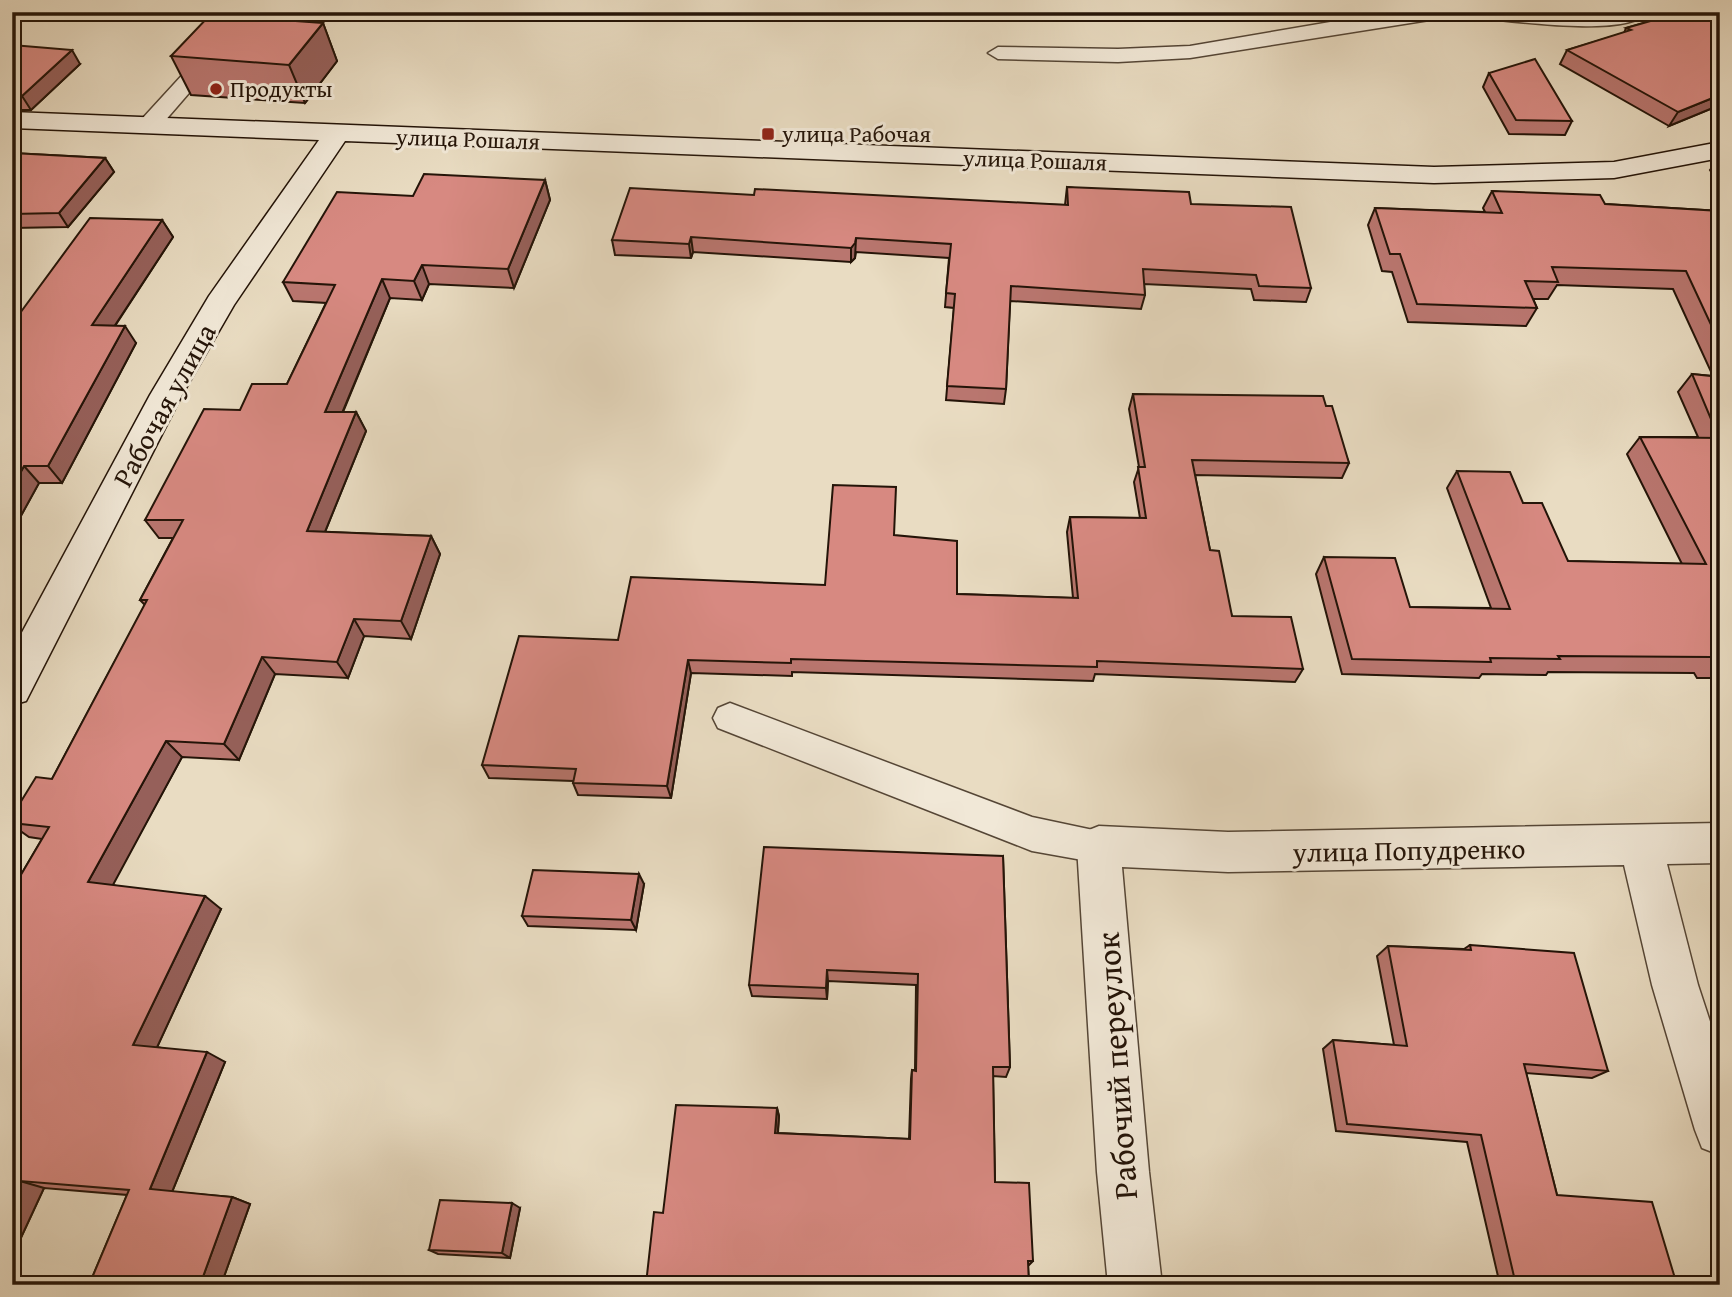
<svg xmlns="http://www.w3.org/2000/svg" width="1732" height="1297" font-family="'Gentium Book Plus',serif">
<rect width="100%" height="100%" fill="#e9dcc2"/>
<filter id="stains"><feTurbulence type="fractalNoise" baseFrequency=".00286" numOctaves="4"/><feColorMatrix values="0 0 0 0 .2 0 0 0 0 .09 0 0 0 0 .02 0 0 0 .5 -.17"/></filter>
<radialGradient id="worn" r=".72"><stop offset=".6" stop-color="#630" stop-opacity="0"/><stop offset="1" stop-color="#630" stop-opacity=".3"/></radialGradient>
<g fill="none" stroke-linecap="round" stroke-linejoin="round">
<defs>
<g id="lane">
<path d="M248,12H270L221,56L157,130H141L138,125L141,120L207,48Z"/>
<path d="M1389,12H1452L1442,18L1190,58L1118,62L998,59L988,53L998,47L1118,49L1190,46Z"/>
<path d="M1471,12H1648C1628,38 1513,21 1481,18Z"/>
<path d="M730,703L1032,817L1112,834L1118,846L1112,858L1099,863L1032,851L718,728L713,718L718,708Z"/>
</g>
<path id="street" d="M1720,823V863L1667,864L1698,985L1720,1052V1155L1702,1148L1695,1130L1652,985L1624,865L1228,872L1122,867L1149,1172L1162,1285H1108L1097,1172L1077,846L1084,832L1099,826L1228,832Z"/>
<path id="secondary" d="M12,112L1434,167L1614,162L1720,142V158L1614,178L1434,183L345,141L234,305L182,395L26,701L12,705V651L150,395L209,296L319,140L12,128Z"/>
</defs>
<use href="#lane" stroke="#554636" stroke-width="3"/>
<use href="#street" stroke="#554636" stroke-width="3"/>
<use href="#secondary" stroke="#241408" stroke-width="3"/>
<use href="#lane" fill="#f1e8d7" fill-rule="evenodd"/>
<use href="#street" fill="#f1e8d7" fill-rule="evenodd"/>
<use href="#secondary" fill="#f1e8d7" fill-rule="evenodd"/>
</g>
<g fill="#b9766f" stroke="#241408" stroke-width="2">
<path d="M1682,12L1720,105L1669,126L1560,64L1567,50L1624,33L1626,28Z"/>
<path d="M323,23L337,61L305,103L191,95L171,56Z"/>
<path d="M12,45L80,64L31,110H12Z"/>
<path d="M1489,73L1572,121L1565,135L1509,134L1483,87Z"/>
<path d="M12,153L105,158L114,172L68,227L12,228Z"/>
<path d="M1720,156V186L1710,170Z"/>
<path d="M545,180L550,200L514,288L429,284L422,300L390,298L343,412H356L366,431L325,532L431,536L440,554L411,639L364,636L348,678L275,674L239,760L182,757L112,885L221,909L157,1047L225,1062L172,1192L232,1197L250,1204L221,1285H89L127,1195L44,1188L12,1257V890L42,839L29,837L12,825V816L52,779L145,605L140,600L173,538H159L145,520L240,410L287,384L326,303L293,301L283,282L413,196Z"/>
<path d="M1067,187L1191,204L1311,288L1306,302L1254,300L1251,289L1144,284L1145,295L1141,309L1010,301L1006,389L1004,404L946,400L954,308L945,307L949,258L856,252L855,258L851,262L693,252L691,258L615,255L612,240L754,195L1065,205Z"/>
<path d="M1492,191L1605,204L1720,211V678H1697L1694,673L1548,672L1546,675L1482,674L1479,678L1342,674L1316,574L1324,557L1410,607L1491,608L1447,488L1457,471L1523,503L1568,561L1682,564L1627,454L1640,437H1698L1678,392L1692,374L1713,376L1673,289L1557,285L1548,299H1533L1537,308L1526,326L1408,322L1392,272L1382,271L1368,225L1375,208L1485,212L1483,208Z"/>
<path d="M162,220L173,237L115,326L136,343L62,483H39L12,532V324Z"/>
<path d="M1133,394L1326,406L1349,463L1342,478L1195,475L1210,550L1232,616L1303,669L1295,682L1095,674L1093,681L792,672V676L691,673L671,798L578,795L573,783V781L489,778L482,765L618,640L825,585L894,536L957,594L1073,598L1067,532L1070,517L1140,518L1134,482L1139,467L1129,409Z"/>
<path d="M1003,856L1010,1067L1006,1077L993,1076L995,1182L1033,1261L1028,1266L1029,1285L646,1284L663,1213L777,1108L779,1116L778,1133L909,1139L911,1079L912,1070H915L916,985L828,981L827,999L752,996L749,985Z"/>
<path d="M644,884L636,930L528,926L522,916Z"/>
<path d="M1470,945L1608,1071L1592,1078L1526,1073L1557,1195L1677,1285H1500L1467,1142L1336,1131L1323,1049L1333,1040L1394,1045L1377,956L1388,946L1464,949Z"/>
<path d="M520,1208L510,1258L438,1254L429,1250Z"/>
</g>
<g fill="#96605a" stroke="#241408" stroke-width="2">
<path d="M323,23L337,61L305,103L289,65Z"/>
<path d="M72,50L80,64L31,110L22,96Z"/>
<path d="M1720,95V105L1669,126L1678,112Z"/>
<path d="M105,158L114,172L68,227L59,213Z"/>
<path d="M545,180L550,200L514,288L508,269Z"/>
<path d="M162,220L173,237L104,342L92,325Z"/>
<path d="M691,237L693,252L691,258L689,244Z"/>
<path d="M856,238L855,258L851,262V248Z"/>
<path d="M422,265L429,284L422,300L414,281Z"/>
<path d="M382,279L390,298L335,430L325,412Z"/>
<path d="M125,326L136,343L62,483L48,466Z"/>
<path d="M356,412L366,431L318,549L307,531Z"/>
<path d="M24,466L39,483L12,532V488Z"/>
<path d="M431,536L440,554L411,639L401,621Z"/>
<path d="M354,619L364,636L348,678L337,662Z"/>
<path d="M262,657L275,674L239,760L224,744Z"/>
<path d="M688,660L691,673L671,798L667,786Z"/>
<path d="M166,741L182,757L107,896L88,882Z"/>
<path d="M639,874L644,884L636,930L631,920Z"/>
<path d="M205,896L221,909L153,1056L133,1045Z"/>
<path d="M827,970L828,981L827,999L826,988Z"/>
<path d="M207,1052L225,1062L170,1197L150,1189Z"/>
<path d="M777,1108L779,1116L777,1141L775,1133Z"/>
<path d="M20,1181L44,1188L12,1257V1197Z"/>
<path d="M232,1197L250,1204L221,1285H200Z"/>
<path d="M512,1203L520,1208L510,1258L502,1253Z"/>
</g>
<g fill="#d78981" stroke="#241408" stroke-width="2">
<path d="M1682,12H1720V95L1678,112L1567,50L1631,30L1626,28Z"/>
<path d="M210,15L323,23L289,65L171,56Z"/>
<path d="M12,45L72,50L22,96H12Z"/>
<path d="M1535,59L1572,121L1516,120L1489,73Z"/>
<path d="M12,153L105,158L59,213L12,214Z"/>
<path d="M424,174L545,180L508,269L422,265L414,281L382,279L325,412H356L307,531L431,536L401,621L354,619L337,662L262,657L224,744L166,741L88,882L205,896L133,1045L207,1052L150,1189L232,1197L200,1285H89L129,1190L20,1181L12,1197V890L49,827L12,823V816L36,777L52,779L147,600H140L183,520H145L204,409L240,410L252,384H287L335,285L283,282L337,192L413,196Z"/>
<path d="M1067,187L1189,192L1191,204L1291,207L1311,288L1259,286L1256,275L1143,269L1145,295L1011,286L1006,389L947,386L955,294L946,293L951,244L856,238L855,243L851,248L691,237L689,244L612,240L630,188L754,195L755,189L1068,205Z"/>
<path d="M1492,191L1600,195L1605,204L1720,211V344L1686,271L1552,267L1558,282L1525,281L1537,308L1417,304L1400,254H1390L1375,208L1502,213Z"/>
<path d="M90,218L162,220L92,325L125,326L48,466H24L12,488V324Z"/>
<path d="M1692,374L1720,377V662H1713L1711,657L1558,656L1560,659L1490,658L1491,662L1352,659L1324,557L1395,558L1410,607L1510,609L1457,471L1510,472L1523,503H1542L1568,561L1706,564L1640,437L1719,438Z"/>
<path d="M1133,394L1323,396L1326,406H1332L1349,463L1192,460L1210,550L1219,551L1232,616L1291,617L1303,669L1097,661V667L791,659V663L688,660L667,786L573,783L576,769L482,765L519,636L618,640L631,577L825,585L833,485L896,487L894,535L957,541V594L1078,598L1070,517L1146,518L1138,467H1145Z"/>
<path d="M764,847L1003,856L1010,1067H993L995,1182L1029,1183L1033,1261H1028L1029,1285H873L821,1283V1285L646,1284L654,1212L663,1213L676,1105L777,1108L775,1133L910,1139L912,1070L916,1071L918,974L827,970L826,988L749,985Z"/>
<path d="M533,870L639,874L631,920L522,916Z"/>
<path d="M1470,945L1574,953L1608,1071L1524,1064L1557,1195L1652,1202L1677,1285H1516L1481,1135L1347,1124L1333,1040L1407,1046L1388,946L1471,950Z"/>
<path d="M440,1200L512,1203L502,1253L429,1250Z"/>
<path d="M12,1277L84,1285H12Z"/>
<path d="M1420,1283L1444,1285H1421Z"/>
</g>
<g fill="#8f2418" stroke="#f1e8d7" stroke-width="2.5">
<circle cx="216" cy="89" r="7"/>
<rect x="761" y="127" width="14" height="14" rx="3.5"/>
</g>
<g text-anchor="middle" stroke-width="6" stroke-linejoin="round" paint-order="stroke">
<g font-size="23" fill="#241408" stroke="#f1e8d7" text-anchor="start">
<text x="230" y="97">Продукты</text>
<text x="782" y="142">улица Рабочая</text>
</g>
<g font-size="23" fill="#241408" stroke="#f1e8d7">
<text transform="translate(468 139) rotate(2)" y="8">улица Рошаля</text>
<text transform="translate(1035 160) rotate(2)" y="8">улица Рошаля</text>
</g>
<g font-size="28" fill="#241408" stroke="#f1e8d7">
<text transform="translate(164 405) rotate(-61)" y="10">Рабочая улица</text>
<text transform="translate(1409 850) rotate(-1)" y="10">улица Попудренко</text>
</g>
<g font-size="33" fill="#241408" stroke="#f1e8d7">
<text transform="translate(1116 1066) rotate(-94)" y="12">Рабочий переулок</text>
</g>
</g>
<rect width="1732" height="1297" fill="none" stroke="#e9dcc2" stroke-width="42"/>
<rect x="14" y="14" width="1704" height="1269" fill="none" stroke="#241408" stroke-width="3.5"/>
<rect x="21" y="21" width="1690" height="1255" fill="none" stroke="#241408" stroke-width="2"/>
<rect width="100%" height="100%" filter="url(#stains)"/>
<rect width="100%" height="100%" fill="url(#worn)"/>
</svg>
